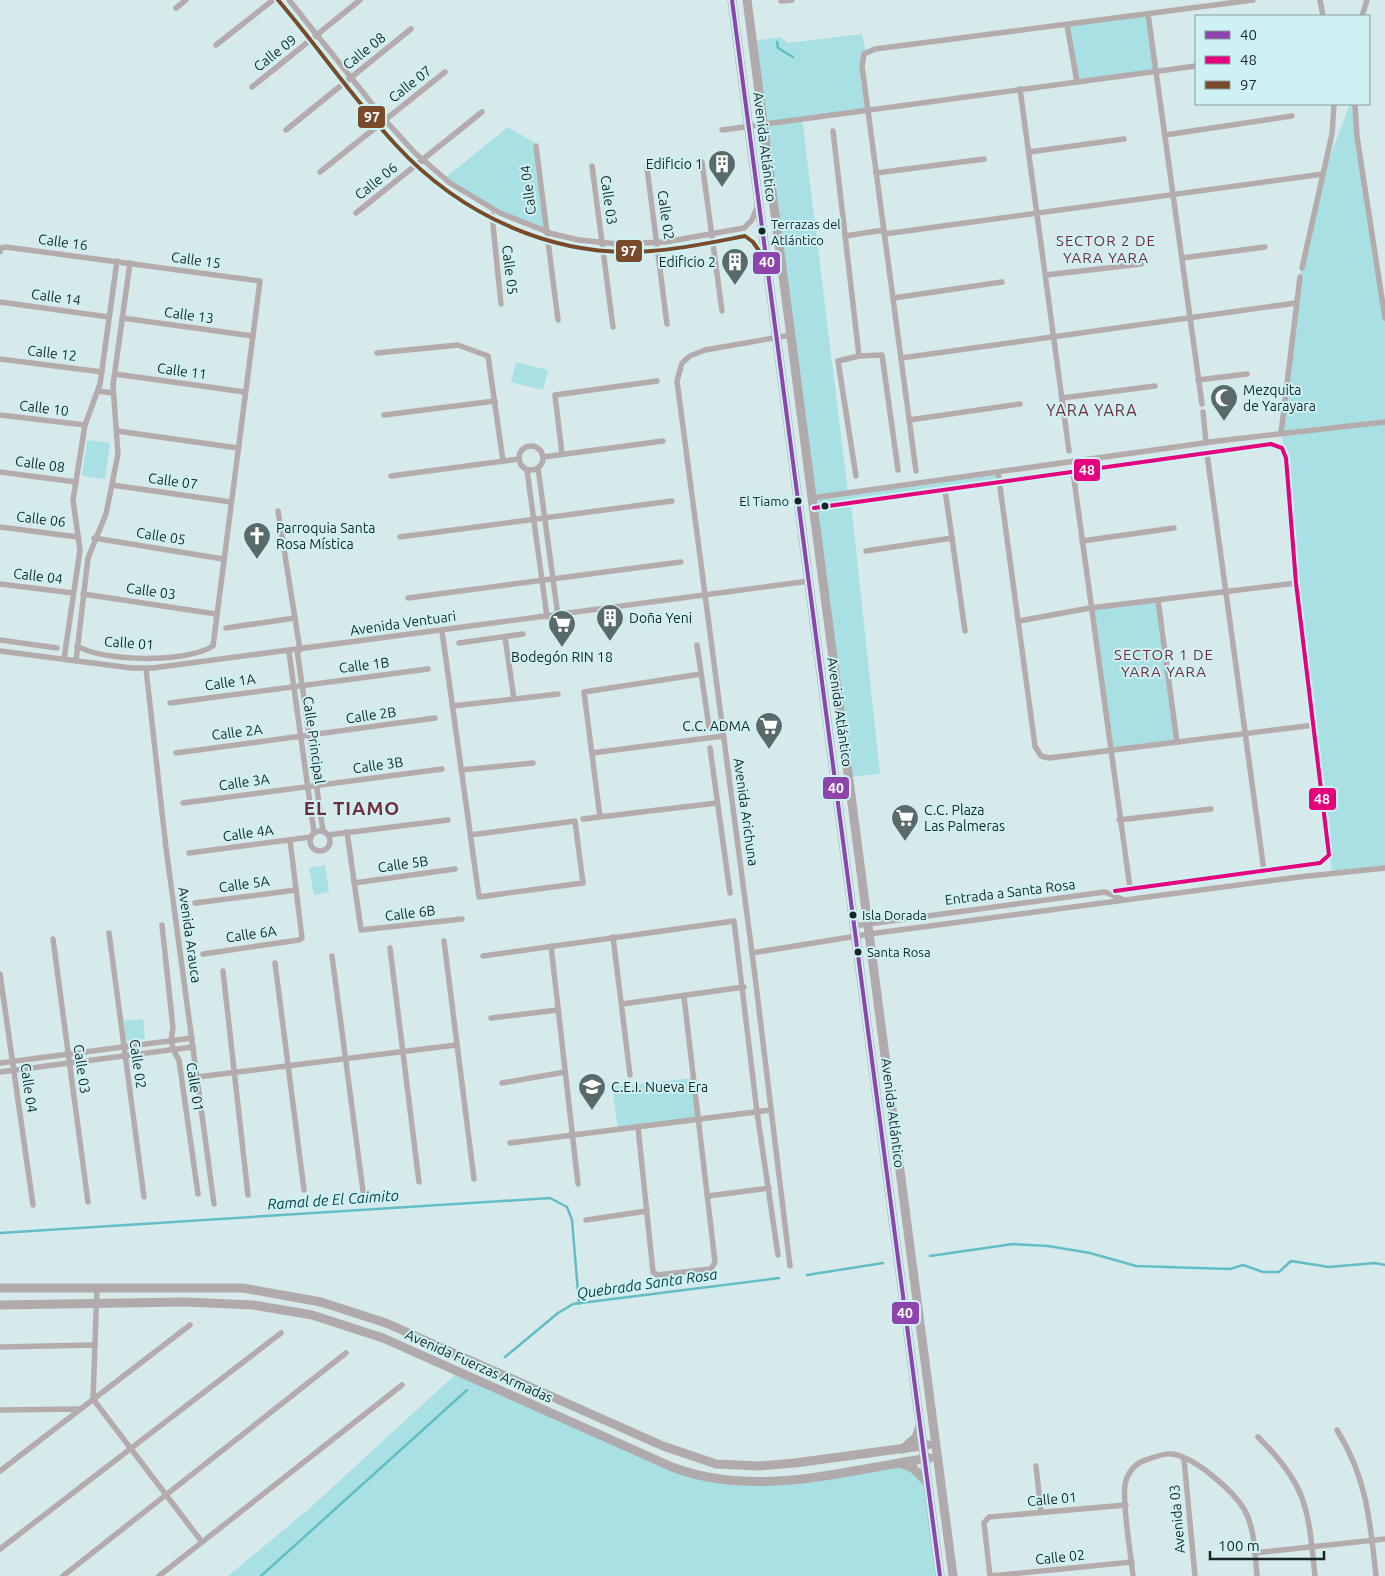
<svg xmlns="http://www.w3.org/2000/svg" width="1385" height="1576" font-family="Ubuntu,sans-serif">
<rect width="100%" height="100%" fill="#d6e9eb"/>
<g fill="#a8e0e4">
<path d="M1148,14L1156,71L1077,82L1067,25Z"/>
<path d="M862,34L866,52L864,54L868,109L802,118L848,493L998,472V482L851,503L880,774L849,777L753,41L780,37L788,43Z"/>
<path d="M1350,104H1355L1385,318V868L1332,873L1296,583L1282,433L1300,277L1323,174Z"/>
<path d="M508,127L535,143L546,231L514,219L444,179Z"/>
<path d="M516,362L548,370L543,390L511,382Z"/>
<path d="M87,440L110,443L105,479L82,476Z"/>
<path d="M1158,600L1177,742L1110,751L1091,608Z"/>
<path d="M325,865L329,892L314,895L309,868Z"/>
<path d="M143,1019L145,1039L126,1041L124,1021Z"/>
<path d="M693,1078L698,1120L618,1130L612,1087Z"/>
<path d="M458,1372L659,1462L736,1482L899,1464L922,1475L940,1576H228L310,1508Z"/>
</g>
<g fill="none" stroke-linecap="round" stroke-linejoin="round">
<g stroke="#62bec4" stroke-width="2.5">
<path d="M777,42L778,48L793,57"/>
<path d="M0,1233L550,1198L567,1207L572,1220L579,1304"/>
<path d="M930,1256L1013,1244L1048,1246L1090,1253L1136,1266L1230,1269L1243,1265L1263,1272H1279L1291,1261L1329,1267L1375,1263L1385,1265"/>
<path d="M807,1275L883,1263"/>
<path d="M505,1357L558,1313L573,1304L779,1278"/>
<path d="M261,1576L467,1390"/>
</g>
<g stroke="#b4abad" stroke-width="5.5">
<path d="M278,0C318,47 353,98 395,144C460,215 554,259 651,251C682,249 714,242 745,236L753,242L764,258"/>
<path d="M289,0L385,120L415,153L450,183L500,213L553,234L579,240L618,244L665,242L744,228L752,220L758,205"/>
<path d="M1320,0L1323,16"/>
<path d="M781,1L792,0"/>
<path d="M176,8L186,0"/>
<path d="M1148,14L1202,404"/>
<path d="M1362,16L1367,0"/>
<path d="M1067,25L1077,82"/>
<path d="M216,45L273,0"/>
<path d="M252,87L360,0"/>
<path d="M1020,89L1069,451"/>
<path d="M1355,104L1357,137L1385,318"/>
<path d="M286,130L411,29"/>
<path d="M722,130L1196,66"/>
<path d="M833,131L859,356L838,361L856,476"/>
<path d="M1165,135L1292,116"/>
<path d="M536,146L558,320"/>
<path d="M1029,152L1124,139"/>
<path d="M702,162L722,311"/>
<path d="M592,166L613,327"/>
<path d="M647,168L667,324"/>
<path d="M320,172L445,72"/>
<path d="M876,173L984,159"/>
<path d="M356,213L482,112"/>
<path d="M492,215L501,304"/>
<path d="M884,234L1323,174"/>
<path d="M845,236L884,230"/>
<path d="M0,252L1,248L6,247L260,281L213,646C186,663 104,662 77,646"/>
<path d="M1182,258L1265,247"/>
<path d="M1302,268L1332,134L1334,104"/>
<path d="M1046,275L1141,264"/>
<path d="M893,298L1002,282"/>
<path d="M0,302L109,317"/>
<path d="M122,318L253,336"/>
<path d="M377,353L458,345L488,356L503,461"/>
<path d="M859,356L882,355L898,470"/>
<path d="M901,358L1296,303"/>
<path d="M0,359L102,372"/>
<path d="M115,374L245,392"/>
<path d="M1198,380L1247,374"/>
<path d="M98,391L113,393"/>
<path d="M1062,398L1155,386"/>
<path d="M1203,412L1206,442"/>
<path d="M0,415L85,425"/>
<path d="M384,415L495,401"/>
<path d="M909,420L1020,404"/>
<path d="M117,431L238,448"/>
<path d="M1281,433L1300,277"/>
<circle cx="531" cy="458" r="12"/>
<path d="M562,454L555,395L657,381"/>
<path d="M1207,454L1264,871"/>
<path d="M543,457L663,441"/>
<path d="M538,468L558,616"/>
<path d="M527,470L547,617"/>
<path d="M916,471L862,66L864,54L875,49L1253,0"/>
<path d="M0,472L76,482"/>
<path d="M998,472L1035,746L1041,756L1049,758L1314,725"/>
<path d="M1073,472L1130,888"/>
<path d="M391,476L519,459"/>
<path d="M112,485L231,502"/>
<path d="M812,498L1218,441L1385,422"/>
<path d="M814,508L1271,444L1282,448L1286,458L1296,583L1329,855L1320,863L1115,891"/>
<path d="M278,511L300,650"/>
<path d="M0,527L78,537"/>
<path d="M400,537L672,501"/>
<path d="M94,538L223,559"/>
<path d="M952,538L965,631"/>
<path d="M1082,541L1174,528"/>
<path d="M866,551L952,538L945,490"/>
<path d="M0,584L73,593"/>
<path d="M83,594L216,614"/>
<path d="M408,598L681,562"/>
<path d="M1158,600L1177,742"/>
<path d="M1019,621L1090,608L1296,583"/>
<path d="M226,628L295,618"/>
<path d="M442,631L479,897L583,883L575,821L470,835"/>
<path d="M505,637L514,699"/>
<path d="M0,640L57,648"/>
<path d="M459,643L523,634"/>
<path d="M697,645L709,727"/>
<path d="M297,650L323,831"/>
<path d="M0,651L131,668H153L809,581"/>
<path d="M289,652L314,832"/>
<path d="M64,659L80,550L73,500L85,425L100,384L117,261"/>
<path d="M76,661L88,558L106,514L118,454L113,385L130,263"/>
<path d="M146,669L166,848L214,1204"/>
<path d="M170,703L428,669"/>
<path d="M452,706L558,694"/>
<path d="M710,748L730,893"/>
<path d="M176,753L435,718"/>
<path d="M592,753L723,736"/>
<path d="M461,770L533,763"/>
<path d="M183,803L442,769"/>
<path d="M600,817L584,692L701,674"/>
<path d="M583,819L717,803"/>
<path d="M1119,820L1211,809"/>
<circle cx="320" cy="841" r="10"/>
<path d="M347,832L361,930L462,919"/>
<path d="M328,835L448,820"/>
<path d="M189,853L311,837"/>
<path d="M354,883L455,869"/>
<path d="M195,903L296,890"/>
<path d="M162,925L173,1028C170,1042 172,1049 179,1060L198,1194"/>
<path d="M854,926L1105,892L1124,900"/>
<path d="M109,933L144,1197"/>
<path d="M613,937L630,1075"/>
<path d="M53,939L88,1202"/>
<path d="M444,941L474,1179"/>
<path d="M551,946L578,1184"/>
<path d="M390,948L419,1182"/>
<path d="M752,953L869,934L1299,877L1385,868"/>
<path d="M203,954L299,940L302,938L290,840"/>
<path d="M332,956L363,1191"/>
<path d="M483,956L734,921L757,1112L778,1255"/>
<path d="M275,963L304,1190"/>
<path d="M223,971L248,1195"/>
<path d="M0,974L33,1205"/>
<path d="M622,1004L744,987"/>
<path d="M491,1018L558,1010"/>
<path d="M0,1063L192,1038"/>
<path d="M0,1072L193,1047"/>
<path d="M197,1077L456,1045"/>
<path d="M502,1083L565,1072"/>
<path d="M638,1127L653,1272L657,1275L711,1269L715,1262L684,997"/>
<path d="M510,1143L771,1110"/>
<path d="M708,1196L769,1188"/>
<path d="M586,1220L647,1211"/>
<path d="M790,1266L754,968L677,381L682,363L690,356L705,350L791,335"/>
<path d="M97,1287L93,1399L202,1542"/>
<path d="M0,1347L95,1345"/>
<path d="M0,1410L80,1409"/>
<path d="M1337,1430C1367,1478 1370,1521 1376,1576"/>
<path d="M1258,1437C1308,1486 1308,1509 1315,1576"/>
<path d="M1184,1459L1195,1576"/>
<path d="M1036,1466L1041,1512"/>
<path d="M0,1471L190,1325"/>
<path d="M1126,1505L989,1517L984,1523L990,1576L1132,1562"/>
<path d="M0,1549L281,1333"/>
<path d="M1254,1553L1385,1539"/>
<path d="M63,1576L346,1353"/>
<path d="M159,1576L402,1385"/>
<path d="M1133,1576C1131,1553 1122,1506 1125,1485C1127,1473 1135,1463 1146,1460C1154,1457 1164,1453 1172,1454C1195,1457 1232,1490 1244,1509C1255,1528 1255,1554 1257,1576"/>
</g>
<g stroke="#b0aaac" stroke-width="9">
<path d="M732,0L940,1576"/>
<path d="M747,0L953,1576"/>
<path d="M0,1288H243L321,1302L386,1323L663,1446L716,1464L759,1466L795,1463L928,1445"/>
<path d="M0,1305L185,1302L253,1305L312,1315L383,1338L672,1467C756,1499 845,1470 930,1458"/>
<path d="M903,1449L916,1437L920,1426"/>
<path d="M902,1464L913,1468L927,1482"/>
</g>
<defs>
<path id="bus-1" d="M732,0L940,1576"/>
<path id="bus-2" d="M814,508L1271,444L1282,448L1286,458L1296,583L1329,855L1320,863L1115,891"/>
<path id="bus-3" d="M278,0C318,47 353,98 395,144C460,215 554,259 651,251C682,249 714,242 745,236L753,242L766,261"/>
</defs>
<use href="#bus-1" stroke="#cef1f3" stroke-width="8"/>
<use href="#bus-2" stroke="#cef1f3" stroke-width="8"/>
<use href="#bus-3" stroke="#cef1f3" stroke-width="8"/>
<use href="#bus-1" stroke="#8e44ad" stroke-width="4"/>
<use href="#bus-2" stroke="#e5007d" stroke-width="4"/>
<use href="#bus-3" stroke="#7a4b2a" stroke-width="4"/>
</g>
<defs>
<symbol id="building-pin" viewBox="-11 -11 22 30"><path d="M0 17L-7.5 6A9.5 9.5 0 1 1 7.5 6Z" fill="#5a6a6b" stroke="#cef1f3"/><path d="M-4-6H4V6H1V3H-1V6H-4ZM-2.5-4.3h1.7v1.8h-1.7ZM.8-4.3h1.7v1.8H.8ZM-2.5-1h1.7V.8h-1.7ZM.8-1h1.7V.8H.8Z" fill="#fff"/></symbol>
<symbol id="mosque-pin" viewBox="-11 -11 22 30"><path d="M0 17L-7.5 6A9.5 9.5 0 1 1 7.5 6Z" fill="#5a6a6b" stroke="#cef1f3"/><path d="M3.5-4.9A6 6 0 1 0 3.5 4.9A5 5 0 1 1 3.5-4.9Z" fill="#fff"/></symbol>
<symbol id="church-pin" viewBox="-11 -11 22 30"><path d="M0 17L-7.5 6A9.5 9.5 0 1 1 7.5 6Z" fill="#5a6a6b" stroke="#cef1f3"/><path d="M-1.2-6h2.4v3.5h3.3v2.4h-3.3V6h-2.4V-.1h-3.3v-2.4h3.3Z" fill="#fff"/></symbol>
<symbol id="supermarket-pin" viewBox="-11 -11 22 30"><path d="M0 17L-7.5 6A9.5 9.5 0 1 1 7.5 6Z" fill="#5a6a6b" stroke="#cef1f3"/><path d="M-6-5.5h2.5l.6 2H6L4.5 2H-2.5L-4.4-4H-6ZM-1.5 3.2a1.3 1.3 0 1 0 .1 0ZM3 3.2a1.3 1.3 0 1 0 .1 0Z" fill="#fff"/></symbol>
<symbol id="school-pin" viewBox="-11 -11 22 30"><path d="M0 17L-7.5 6A9.5 9.5 0 1 1 7.5 6Z" fill="#5a6a6b" stroke="#cef1f3"/><path d="M0-5L7-2L0 1L-7-2ZM-4 1L0 2.5L4 1V4Q0 6-4 4Z" fill="#fff"/></symbol>
</defs>
<g fill-rule="evenodd">
<use href="#building-pin" x="706" y="148" width="32" height="43"/>
<use href="#building-pin" x="719" y="246" width="32" height="43"/>
<use href="#mosque-pin" x="1208" y="382" width="32" height="43"/>
<use href="#church-pin" x="241" y="520" width="32" height="43"/>
<use href="#building-pin" x="594" y="602" width="32" height="43"/>
<use href="#supermarket-pin" x="546" y="608" width="32" height="43"/>
<use href="#supermarket-pin" x="753" y="710" width="32" height="43"/>
<use href="#supermarket-pin" x="889" y="802" width="32" height="43"/>
<use href="#school-pin" x="576" y="1071" width="32" height="43"/>
</g>
<g fill="#182526" stroke="#cef1f3" stroke-width="2">
<circle cx="762" cy="231" r="4.5"/>
<circle cx="798" cy="501" r="4.5"/>
<circle cx="825" cy="506" r="4.5"/>
<circle cx="853" cy="915" r="4.5"/>
<circle cx="858" cy="952" r="4.5"/>
</g>
<g text-anchor="middle" stroke-width="4" stroke-linejoin="round" paint-order="stroke">
<g font-size="13" fill="#182526" stroke="#cef1f3" text-anchor="start">
<text x="771" y="229">Terrazas del<tspan x="771" dy="16">Atlántico</tspan></text>
<text x="789" y="506" text-anchor="end">El Tiamo</text>
<text x="862" y="920">Isla Dorada</text>
<text x="867" y="957">Santa Rosa</text>
</g>
<g font-size="14" fill="#182526" stroke="#cef1f3">
<text transform="translate(364 51) rotate(-39)" y="5">Calle 08</text>
<text transform="translate(275 53) rotate(-38)" y="5">Calle 09</text>
<text transform="translate(410 84) rotate(-38)" y="5">Calle 07</text>
<text transform="translate(765 147) rotate(83)" y="5">Avenida Atlántico</text>
<text transform="translate(376 181) rotate(-39)" y="5">Calle 06</text>
<text transform="translate(528 190) rotate(-97)" y="5">Calle 04</text>
<text transform="translate(609 200) rotate(82)" y="5">Calle 03</text>
<text transform="translate(666 215) rotate(82)" y="5">Calle 02</text>
<text transform="translate(63 242) rotate(8)" y="5">Calle 16</text>
<text transform="translate(196 260) rotate(8)" y="5">Calle 15</text>
<text transform="translate(510 270) rotate(83)" y="5">Calle 05</text>
<text transform="translate(56 297) rotate(8)" y="5">Calle 14</text>
<text transform="translate(189 315) rotate(8)" y="5">Calle 13</text>
<text transform="translate(52 353) rotate(7)" y="5">Calle 12</text>
<text transform="translate(182 371) rotate(8)" y="5">Calle 11</text>
<text transform="translate(44 408) rotate(7)" y="5">Calle 10</text>
<text transform="translate(40 464) rotate(8)" y="5">Calle 08</text>
<text transform="translate(173 481) rotate(8)" y="5">Calle 07</text>
<text transform="translate(41 519) rotate(7)" y="5">Calle 06</text>
<text transform="translate(161 536) rotate(9)" y="5">Calle 05</text>
<text transform="translate(38 576) rotate(7)" y="5">Calle 04</text>
<text transform="translate(151 591) rotate(8)" y="5">Calle 03</text>
<text transform="translate(403 623) rotate(-8)" y="5">Avenida Ventuari</text>
<text transform="translate(129 643) rotate(4)" y="5">Calle 01</text>
<text transform="translate(364 665) rotate(-7)" y="5">Calle 1B</text>
<text transform="translate(230 682) rotate(-8)" y="5">Calle 1A</text>
<text transform="translate(840 712) rotate(82)" y="5">Avenida Atlántico</text>
<text transform="translate(371 715) rotate(-8)" y="5">Calle 2B</text>
<text transform="translate(237 732) rotate(-7)" y="5">Calle 2A</text>
<text transform="translate(314 740) rotate(82)" y="5">Calle Principal</text>
<text transform="translate(378 765) rotate(-8)" y="5">Calle 3B</text>
<text transform="translate(244 782) rotate(-8)" y="5">Calle 3A</text>
<text transform="translate(746 812) rotate(82)" y="5">Avenida Arichuna</text>
<text transform="translate(248 833) rotate(-8)" y="5">Calle 4A</text>
<text transform="translate(403 864) rotate(-8)" y="5">Calle 5B</text>
<text transform="translate(244 884) rotate(-8)" y="5">Calle 5A</text>
<text transform="translate(1010 892) rotate(-7)" y="5">Entrada a Santa Rosa</text>
<text transform="translate(410 913) rotate(-7)" y="5">Calle 6B</text>
<text transform="translate(251 934) rotate(-8)" y="5">Calle 6A</text>
<text transform="translate(190 935) rotate(82)" y="5">Avenida Arauca</text>
<text transform="translate(138 1064) rotate(82)" y="5">Calle 02</text>
<text transform="translate(82 1069) rotate(82)" y="5">Calle 03</text>
<text transform="translate(195 1087) rotate(81)" y="5">Calle 01</text>
<text transform="translate(29 1088) rotate(82)" y="5">Calle 04</text>
<text transform="translate(893 1113) rotate(83)" y="5">Avenida Atlántico</text>
<text transform="translate(479 1366) rotate(24)" y="5">Avenida Fuerzas Armadas</text>
<text transform="translate(1052 1499) rotate(-5)" y="5">Calle 01</text>
<text transform="translate(1177 1519) rotate(-95)" y="5">Avenida 03</text>
<text transform="translate(1060 1557) rotate(-6)" y="5">Calle 02</text>
</g>
<g font-size="14" fill="#182526" stroke="#cef1f3" text-anchor="start">
<text x="703" y="169" text-anchor="end">Edificio 1</text>
<text x="716" y="267" text-anchor="end">Edificio 2</text>
<text x="1243" y="395">Mezquita<tspan x="1243" dy="16">de Yarayara</tspan></text>
<text x="276" y="533">Parroquia Santa<tspan x="276" dy="16">Rosa Mística</tspan></text>
<text x="629" y="623">Doña Yeni</text>
<text x="562" y="662" text-anchor="middle">Bodegón RIN 18</text>
<text x="750" y="731" text-anchor="end">C.C. ADMA</text>
<text x="924" y="815">C.C. Plaza<tspan x="924" dy="16">Las Palmeras</tspan></text>
<text x="611" y="1092">C.E.I. Nueva Era</text>
</g>
<g font-size="15" letter-spacing="1" fill="#732c3b" stroke="#cef1f3">
<text x="1106" y="246">SECTOR 2 DE<tspan x="1106" dy="17">YARA YARA</tspan></text>
<text x="1164" y="660">SECTOR 1 DE<tspan x="1164" dy="17">YARA YARA</tspan></text>
</g>
<g font-size="15" font-style="italic" fill="#053d41" stroke="#cef1f3">
<text transform="translate(333 1200) rotate(-4)" y="5">Ramal de El Caimito</text>
<text transform="translate(647 1284) rotate(-8)" y="5">Quebrada Santa Rosa</text>
</g>
<g font-size="16" letter-spacing="1" fill="#732c3b" stroke="#cef1f3">
<text x="1092" y="416">YARA YARA</text>
</g>
<g font-size="19" font-weight="bold" letter-spacing="1" fill="#732c3b" stroke="#cef1f3">
<text x="352" y="815">EL TIAMO</text>
</g>
</g>
<g stroke="#cef1f3" stroke-width="2">
<rect x="357" y="105" width="29" height="24" rx="5" fill="#7a4b2a"/>
<rect x="615" y="239" width="28" height="24" rx="5" fill="#7a4b2a"/>
<rect x="752" y="251" width="29" height="24" rx="5" fill="#8e44ad"/>
<rect x="1073" y="458" width="28" height="24" rx="5" fill="#e5007d"/>
<rect x="822" y="776" width="28" height="24" rx="5" fill="#8e44ad"/>
<rect x="1308" y="787" width="29" height="24" rx="5" fill="#e5007d"/>
<rect x="891" y="1301" width="29" height="24" rx="5" fill="#8e44ad"/>
</g>
<g font-size="14" text-anchor="middle" font-weight="bold" fill="#fff">
<text x="372" y="122">97</text>
<text x="629" y="256">97</text>
<text x="767" y="267">40</text>
<text x="1087" y="475">48</text>
<text x="836" y="793">40</text>
<text x="1322" y="804">48</text>
<text x="905" y="1318">40</text>
</g>
<rect x="1195" y="15" width="175" height="90" fill="#cef1f3" stroke="#859fa1"/>
<rect x="1205" y="31" width="25" height="8" fill="#8e44ad" stroke="#859fa1"/>
<text x="1240" y="40" font-size="15" fill="#182526">40</text>
<rect x="1205" y="56" width="25" height="8" fill="#e5007d" stroke="#859fa1"/>
<text x="1240" y="65" font-size="15" fill="#182526">48</text>
<rect x="1205" y="81" width="25" height="8" fill="#7a4b2a" stroke="#859fa1"/>
<text x="1240" y="90" font-size="15" fill="#182526">97</text>
<path d="M1210 1551v8h114v-8" fill="none" stroke="#182526" stroke-width="2.5"/>
<text x="1218" y="1551" font-size="15" fill="#182526" stroke="#cef1f3" stroke-width="4" paint-order="stroke">100 m</text>
</svg>
